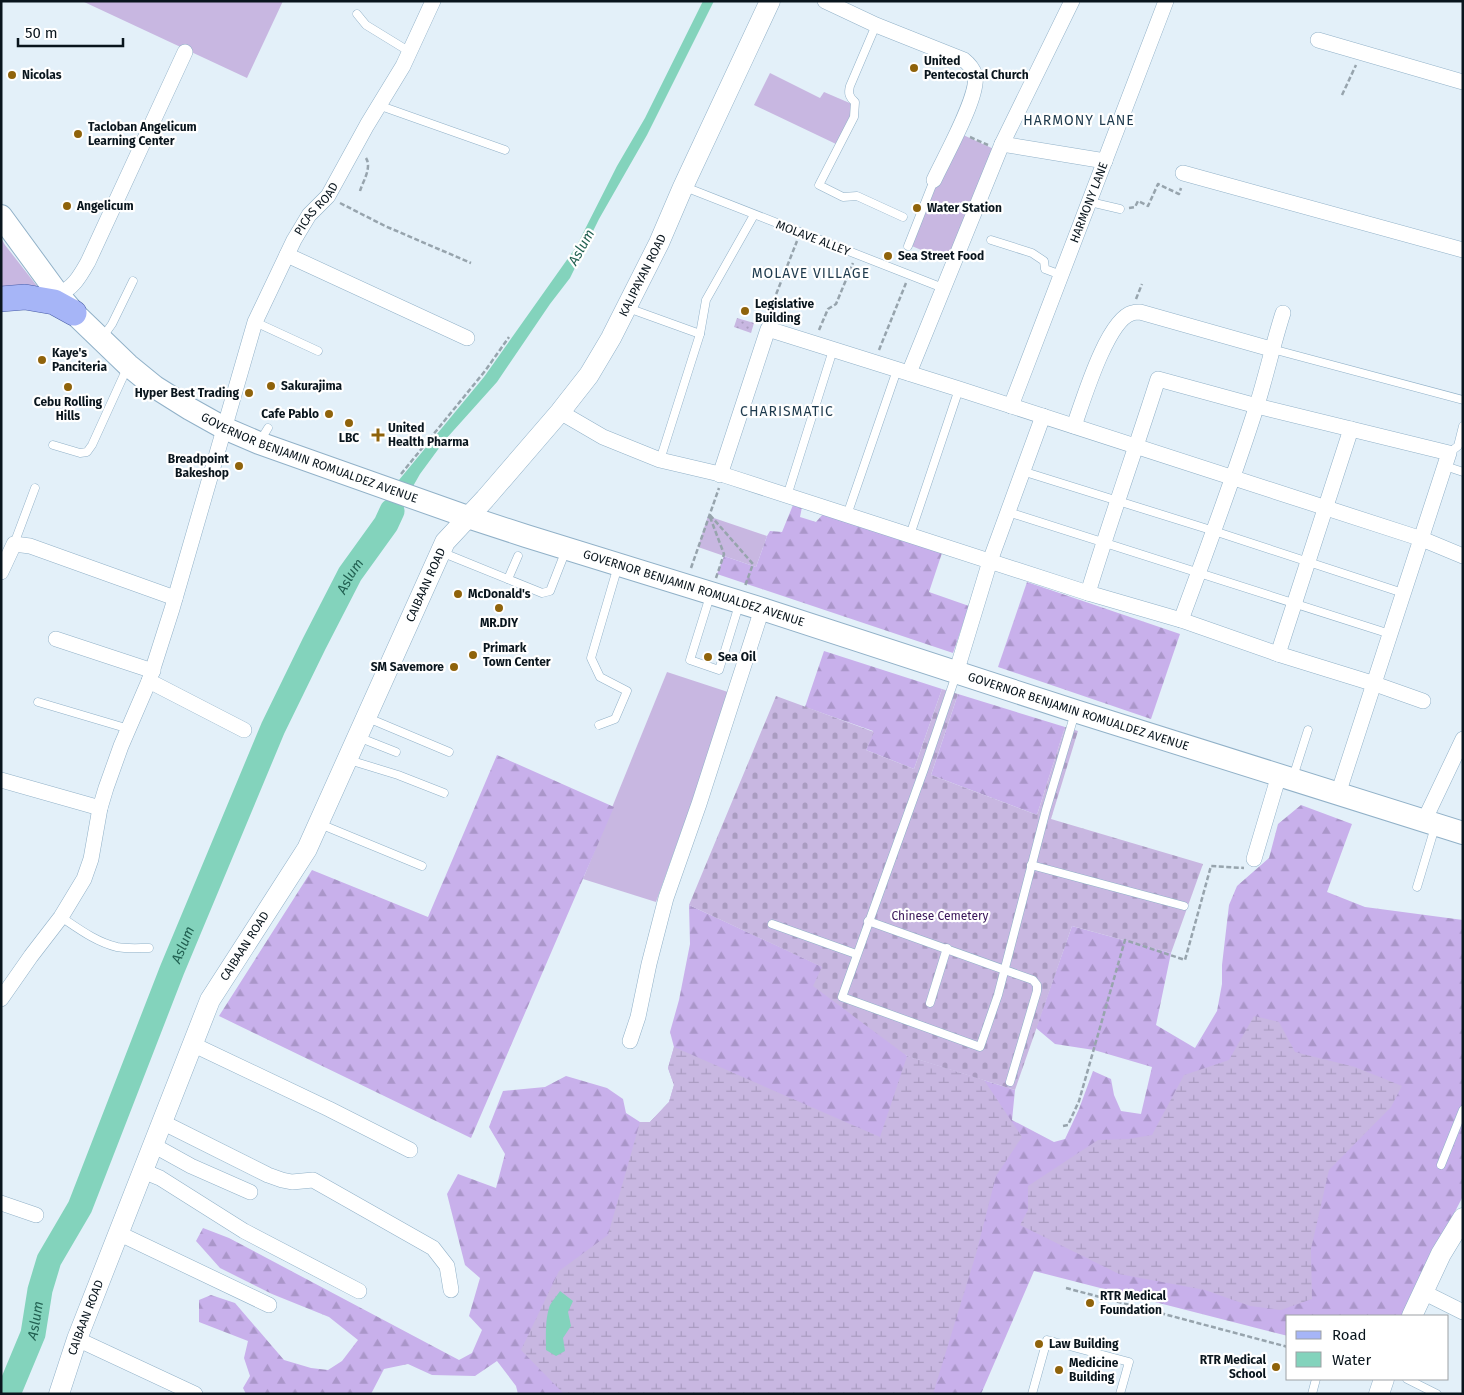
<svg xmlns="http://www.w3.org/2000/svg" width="1464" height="1395" font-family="'Fira Sans',sans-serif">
<defs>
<pattern id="forest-firs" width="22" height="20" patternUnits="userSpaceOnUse" patternTransform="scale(1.25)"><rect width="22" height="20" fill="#c8b0eb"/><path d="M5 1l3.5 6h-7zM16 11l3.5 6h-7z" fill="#aa96c9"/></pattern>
<pattern id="wetland-marsh" width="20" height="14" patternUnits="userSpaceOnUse" patternTransform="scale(1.25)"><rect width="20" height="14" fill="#c8b7e1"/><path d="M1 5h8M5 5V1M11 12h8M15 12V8" fill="none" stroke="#aa9cc1"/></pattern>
<pattern id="cemetery-stones" width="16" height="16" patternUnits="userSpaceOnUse" patternTransform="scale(1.25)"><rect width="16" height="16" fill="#c8b7e1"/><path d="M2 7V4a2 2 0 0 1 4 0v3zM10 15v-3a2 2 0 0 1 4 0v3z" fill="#aa9cc1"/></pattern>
<pattern id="park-dots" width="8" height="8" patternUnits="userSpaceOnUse" patternTransform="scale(1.25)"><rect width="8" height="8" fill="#c8b7e1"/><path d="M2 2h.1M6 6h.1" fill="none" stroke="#aa9cc1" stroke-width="1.8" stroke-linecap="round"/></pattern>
</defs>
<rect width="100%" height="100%" fill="#e3f0f9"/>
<g fill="#c8b7e1">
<path d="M82,1H283L247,78Z"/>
<path d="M770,73L820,98L824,92L852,104V117L836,144L754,105Z"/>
<path d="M961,134L996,150L950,262L907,244Z"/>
<path d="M1,238L5,245L37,286L1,287Z"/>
<path d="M708,516L767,536L756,567L698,547Z"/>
<path d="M667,672L731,693L656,902L583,879Z"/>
</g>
<g fill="url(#forest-firs)">
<path d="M793,505L802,507L800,517L816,522L823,514L942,553L929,592L969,606L953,653L717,574L724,556L756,567L767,536L770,531L782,532Z"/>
<path d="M1027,582L1180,634L1151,719L998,667Z"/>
<path d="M824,651L942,689L914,769L866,750L873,731L805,707Z"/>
<path d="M958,694L1065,727L1037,815L931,775Z"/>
<path d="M497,755L614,807L471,1138L219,1016L312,870L428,917Z"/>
<path d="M1301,805L1352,824L1327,892L1365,907L1463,920V1196L1402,1316H1288V1336L1034,1271L981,1394H518L516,1386L497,1361L475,1376L432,1375L408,1364L384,1369L371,1394H246L243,1388L250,1376L244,1358L248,1341L199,1322V1300L211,1295L235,1303L284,1360L311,1368L328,1370L342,1361L358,1340L329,1317L272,1294L220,1268L196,1241L203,1228L229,1238L459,1360L472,1353L482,1330L469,1316L480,1278L465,1265L447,1194L458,1174L496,1188L505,1154L489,1127L503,1091L545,1087L566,1076L607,1088L623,1099L626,1113L640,1122H650L669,1102L674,1085L668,1068L674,1047L670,1032L679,1000L690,944L689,905L823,967L907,1056L1015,1090L1012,1120L1054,1142L1065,1139L1079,1109L1093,1071L1111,1079L1114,1095L1121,1111L1141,1114L1152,1067L1094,1050L1055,1044L1036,1028L1072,926L1171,953L1156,1025L1195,1048L1217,1011L1222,984V965L1229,905L1237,886L1269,858L1278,824Z"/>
</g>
<g fill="url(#wetland-marsh)" fill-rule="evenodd">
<path d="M1254,1016L1279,1022L1295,1052L1355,1067L1402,1086L1391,1107L1329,1170L1311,1249L1312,1299L1281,1310L1250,1306L1205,1290L1119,1274L1020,1225L1028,1210V1186L1098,1140L1128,1139L1152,1135L1184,1075L1229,1060Z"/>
<path d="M674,1047L880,1137L907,1056L984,1080L1022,1137L996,1176L976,1254L933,1394H564L521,1350L559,1271L608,1235L640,1122H650L669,1102L674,1085L668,1068ZM549,1315L571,1326L563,1338L546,1324Z"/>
</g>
<path fill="url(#cemetery-stones)" d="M942,689L958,694L931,775L1037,815L1065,727L1078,731L1051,819L1203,864L1171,953L1072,926L1015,1090L907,1056L813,986L822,967L689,905L776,696L874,732L866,750L914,769Z"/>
<path fill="url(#park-dots)" d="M737,318L754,323L751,333L734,327Z"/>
<g fill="#83d3bc">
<path d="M703,1H714L647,135L599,219L570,278L550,304L497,382L445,440L420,474L412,488L399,484V480L484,377L576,247L617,166L645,118Z"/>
<path d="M560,1291L573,1301L568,1312L571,1326L563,1338L565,1351L556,1356L546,1350C546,1336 545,1321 549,1308C550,1303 557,1296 560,1291Z"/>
</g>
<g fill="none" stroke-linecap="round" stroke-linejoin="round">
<path stroke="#83d3bc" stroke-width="25" id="s1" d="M8,1394L33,1334L40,1290L49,1260L80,1207L172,970L273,728L314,644L350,574L386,524L392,511"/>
<defs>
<g id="service">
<path d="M357,14L366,25L410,52"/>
<path d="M876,25L850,86C848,93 849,97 855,102L854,117L819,185L843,197L857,196L903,217"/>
<path d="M378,105L505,150"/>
<path d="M685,187L943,288"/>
<path d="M1090,202L1120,209"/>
<path d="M991,240L1032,253L1044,261L1045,269L1061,275"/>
<path d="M908,246L934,180"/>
<path d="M628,308L700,334"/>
<path d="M255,322L318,351"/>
<path d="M102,338L112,324L133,281"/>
<path d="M1272,349L1463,400"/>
<path d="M260,441L268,428"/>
<path d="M53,445L80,453L87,452L92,445L128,366"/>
<path d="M1449,453L1458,446L1463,426"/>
<path d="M660,460L700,334L706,300L754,215"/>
<path d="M1445,466L1463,472"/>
<path d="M1022,471L1214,531L1403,593"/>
<path d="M787,496L833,350"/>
<path d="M1008,512L1390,634"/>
<path d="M847,515L897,370"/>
<path d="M910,535L959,389"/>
<path d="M14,544L35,488"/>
<path d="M441,552L542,593L550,591L566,550"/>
<path d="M508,579L518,556"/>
<path d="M710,596L690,660L719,670L739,605"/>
<path d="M956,675L924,769L842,997L980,1047L998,995L1046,810L1075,713"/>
<path d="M38,702L129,729"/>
<path d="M368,718L449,752"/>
<path d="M599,725L615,719L627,691L600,677L591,658L618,566"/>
<path d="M358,737L396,752"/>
<path d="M349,760L398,775L444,793"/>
<path d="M1293,777L1308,730"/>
<path d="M320,824L422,866"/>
<path d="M1031,865L1184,906"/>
<path d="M1417,887L1435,827"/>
<path d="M61,917C79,929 96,942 117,947C127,949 139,948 149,948"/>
<path d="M868,921L1033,980L1037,985V991L1010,1082"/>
<path d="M772,924L856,954"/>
<path d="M930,1003L947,948"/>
<path d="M1441,1165L1463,1110"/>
<path d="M1407,1379L1437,1394"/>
<path d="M1032,1394L1047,1340L1129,1362L1120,1394"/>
<path d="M1312,1394L1316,1379"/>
</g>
<g id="minor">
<path d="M825,1L876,25L964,60C969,64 973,69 975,75C980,95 943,160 934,180"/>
<path d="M1318,40L1463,82"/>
<path d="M1002,144L1105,161"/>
<path d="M1183,173L1463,250"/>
<path d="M287,255L467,338"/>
<path d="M58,294C73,289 80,276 88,262L185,52"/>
<path d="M909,373L1002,144L1072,1"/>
<path id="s2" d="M1011,406L1166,1"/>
<path d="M560,412L603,437L660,460L724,475L1088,593L1181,620L1278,654L1375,684L1423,701"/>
<path d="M1074,426C1083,401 1107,320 1132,313C1135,312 1138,312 1140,312L1271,349"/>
<path d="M720,475L768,329L959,389L1422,539L1463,556"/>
<path d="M1,572L14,544L30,546L175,598"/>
<path d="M1088,593C1110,521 1135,451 1158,379L1257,406L1449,453L1338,794"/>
<path d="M1181,620C1207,550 1233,480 1256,408C1266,377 1273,344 1283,313"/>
<path d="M56,639L153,671"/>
<path d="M1278,654L1351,429"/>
<path d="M956,673L990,561L1043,416"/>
<path d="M149,681L244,730"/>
<path d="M1,780L100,808"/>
<path d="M1424,821L1463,739"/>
<path d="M1254,859L1279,775"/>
<path id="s3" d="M1,999L31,956L61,917L84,879L91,859L100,808L106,788L121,746L149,681L172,609L255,322L294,240L309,215L328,196L367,125L403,66L433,1"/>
<path d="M630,1041L638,1017L649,964L666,898L699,804L762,609"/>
<path d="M192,1044L329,1109L410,1150"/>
<path d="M162,1122L268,1175L282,1180L292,1182L313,1180L433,1248L447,1266L451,1290"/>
<path d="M153,1145L191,1166L250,1192"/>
<path d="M143,1171L160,1178L244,1231L359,1291"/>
<path d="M1,1203L36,1215"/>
<path d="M118,1233L269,1305"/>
<path d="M1423,1292L1463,1312"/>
<path d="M77,1339L195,1394"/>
</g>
<g id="tertiary">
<path d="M1412,1316L1441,1254L1463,1218"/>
<path id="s4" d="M59,1394L77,1339L210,1000L307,849L445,542L485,499L560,412L589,375L611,338L659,243L683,187L770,1"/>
<path d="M1379,1394L1384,1379"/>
</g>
<g id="secondary">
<path id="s5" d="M1,216L58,294L74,313L128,365L155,387L190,409L224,428L259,443L468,517L526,536L762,609L1075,711L1463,833"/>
</g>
<path id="primary" d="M1,299L25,297L54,302L74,313"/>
</defs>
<use href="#service" stroke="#91b1c8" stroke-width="9"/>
<use href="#minor" stroke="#91b1c8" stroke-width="16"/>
<use href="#tertiary" stroke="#91b1c8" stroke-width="21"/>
<use href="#secondary" stroke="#91b1c8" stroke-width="24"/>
<use href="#primary" stroke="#485da7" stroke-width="26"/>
<g stroke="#97a4ad" stroke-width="2.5" stroke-dasharray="5 2.5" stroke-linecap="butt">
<path d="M1342,95L1356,65"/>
<path d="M970,137L988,145"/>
<path d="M360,191C363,181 372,168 366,158"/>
<path d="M340,203L385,226L471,263"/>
<path d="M1129,208L1135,207L1138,201L1148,206L1158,184L1179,194L1181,188"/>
<path d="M1136,299L1142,284"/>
<path d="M768,315L797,241"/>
<path d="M819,330L828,309L836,304L853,263"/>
<path d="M879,350L906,283"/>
<path d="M401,474L485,371L509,337"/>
<path d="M710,515L753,564L745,586"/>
<path d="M710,517L724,554L716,578"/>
<path d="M691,568L719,488"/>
<path d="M1063,1126L1068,1125L1079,1101L1125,940L1185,960L1211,866L1244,868"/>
<path d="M1066,1288L1288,1347"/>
</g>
<use href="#service" stroke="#fff" stroke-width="8"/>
<use href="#minor" stroke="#fff" stroke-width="15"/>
<use href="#tertiary" stroke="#fff" stroke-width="20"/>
<use href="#secondary" stroke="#fff" stroke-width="22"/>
<use href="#primary" stroke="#a6b5f7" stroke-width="25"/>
</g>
<g fill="#8f630b" stroke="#fff" stroke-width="2">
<circle cx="914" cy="68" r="5"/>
<circle cx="12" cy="75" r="5"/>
<circle cx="78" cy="134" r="5"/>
<circle cx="67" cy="206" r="5"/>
<circle cx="917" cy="208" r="5"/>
<circle cx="888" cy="256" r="5"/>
<circle cx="745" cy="311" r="5"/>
<circle cx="42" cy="360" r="5"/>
<circle cx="271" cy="386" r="5"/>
<circle cx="68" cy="387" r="5"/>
<circle cx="249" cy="393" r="5"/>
<circle cx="329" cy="414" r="5"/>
<circle cx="349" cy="423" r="5"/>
<path d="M375.5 427.5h5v5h5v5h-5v5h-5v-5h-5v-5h5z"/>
<circle cx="239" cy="466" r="5"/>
<circle cx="458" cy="594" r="5"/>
<circle cx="499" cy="608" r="5"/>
<circle cx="473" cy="655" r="5"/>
<circle cx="708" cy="657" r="5"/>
<circle cx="454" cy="667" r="5"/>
<circle cx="1090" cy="1303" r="5"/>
<circle cx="1039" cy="1344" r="5"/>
<circle cx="1276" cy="1367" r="5"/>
<circle cx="1059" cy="1370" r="5"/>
</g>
<g text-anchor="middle" stroke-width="4.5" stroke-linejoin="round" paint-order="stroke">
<g font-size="12" font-weight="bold" fill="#09151d" stroke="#fff" text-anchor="start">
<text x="924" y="65">United<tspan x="924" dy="14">Pentecostal Church</tspan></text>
<text x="22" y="79">Nicolas</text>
<text x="88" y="131">Tacloban Angelicum<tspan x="88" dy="14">Learning Center</tspan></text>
<text x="77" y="210">Angelicum</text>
<text x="927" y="212">Water Station</text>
<text x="898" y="260">Sea Street Food</text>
<text x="755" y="308">Legislative<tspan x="755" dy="14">Building</tspan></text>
<text x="52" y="357">Kaye's<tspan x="52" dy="14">Panciteria</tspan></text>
<text x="281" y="390">Sakurajima</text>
<text x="239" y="397" text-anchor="end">Hyper Best Trading</text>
<text x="68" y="406" text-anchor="middle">Cebu Rolling<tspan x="68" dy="14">Hills</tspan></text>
<text x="319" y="418" text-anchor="end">Cafe Pablo</text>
<text x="388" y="432">United<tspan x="388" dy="14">Health Pharma</tspan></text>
<text x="349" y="442" text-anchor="middle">LBC</text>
<text x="229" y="463" text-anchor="end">Breadpoint<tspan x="229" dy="14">Bakeshop</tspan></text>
<text x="468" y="598">McDonald's</text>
<text x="499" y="627" text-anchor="middle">MR.DIY</text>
<text x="483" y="652">Primark<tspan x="483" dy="14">Town Center</tspan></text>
<text x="718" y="661">Sea Oil</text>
<text x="444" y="671" text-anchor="end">SM Savemore</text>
<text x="1100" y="1300">RTR Medical<tspan x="1100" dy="14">Foundation</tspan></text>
<text x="1049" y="1348">Law Building</text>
<text x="1266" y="1364" text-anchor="end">RTR Medical<tspan x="1266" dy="14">School</tspan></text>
<text x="1069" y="1367">Medicine<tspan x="1069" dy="14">Building</tspan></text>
</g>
<g font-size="12" fill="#09151d" stroke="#fff">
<text dy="4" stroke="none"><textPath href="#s2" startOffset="218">HARMONY LANE</textPath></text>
<text dy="4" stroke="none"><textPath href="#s3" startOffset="859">PICAS ROAD</textPath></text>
<text transform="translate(813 238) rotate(21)" y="4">MOLAVE ALLEY</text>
<text dy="4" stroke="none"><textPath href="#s4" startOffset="1272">KALIPAYAN ROAD</textPath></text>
<text dy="4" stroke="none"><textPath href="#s5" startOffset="402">GOVERNOR BENJAMIN ROMUALDEZ AVENUE</textPath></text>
<text dy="4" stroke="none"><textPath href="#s4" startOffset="891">CAIBAAN ROAD</textPath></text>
<text dy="4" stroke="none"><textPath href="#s5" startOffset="808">GOVERNOR BENJAMIN ROMUALDEZ AVENUE</textPath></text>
<text dy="4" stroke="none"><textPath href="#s5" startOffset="1212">GOVERNOR BENJAMIN ROMUALDEZ AVENUE</textPath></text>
<text dy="4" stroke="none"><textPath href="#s4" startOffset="486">CAIBAAN ROAD</textPath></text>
<text dy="4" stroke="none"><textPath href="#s4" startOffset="81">CAIBAAN ROAD</textPath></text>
</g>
<g font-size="12" fill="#371457" stroke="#fff">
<text x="940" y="920">Chinese Cemetery</text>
</g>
<g font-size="14" letter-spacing="1" fill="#1e3a4d" stroke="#fff">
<text x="1079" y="125">HARMONY LANE</text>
<text x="811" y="278">MOLAVE VILLAGE</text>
<text x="787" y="416">CHARISMATIC</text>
</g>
<g font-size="14" font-style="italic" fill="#216051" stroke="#fff">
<text transform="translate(581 247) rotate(-61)" y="5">Aslum</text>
<text dy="5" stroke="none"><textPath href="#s1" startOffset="889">Aslum</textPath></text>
<text dy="5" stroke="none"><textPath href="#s1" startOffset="484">Aslum</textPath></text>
<text dy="5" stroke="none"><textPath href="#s1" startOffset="79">Aslum</textPath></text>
</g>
</g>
<rect width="1464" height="1395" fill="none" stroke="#09151d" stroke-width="5"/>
<rect x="1286" y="1315" width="162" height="65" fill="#ffffff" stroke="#9da1a5"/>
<rect x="1296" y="1331" width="25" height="8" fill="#a6b5f7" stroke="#9da1a5"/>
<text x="1332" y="1340" font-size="15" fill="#09151d">Road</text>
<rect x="1296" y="1352" width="25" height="15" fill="#83d3bc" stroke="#9da1a5"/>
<text x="1332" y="1365" font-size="15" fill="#09151d">Water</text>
<path d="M18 38v8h105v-8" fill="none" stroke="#09151d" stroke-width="2.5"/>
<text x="25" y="38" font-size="15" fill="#09151d" stroke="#ffffff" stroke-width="4" paint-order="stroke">50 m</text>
</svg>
